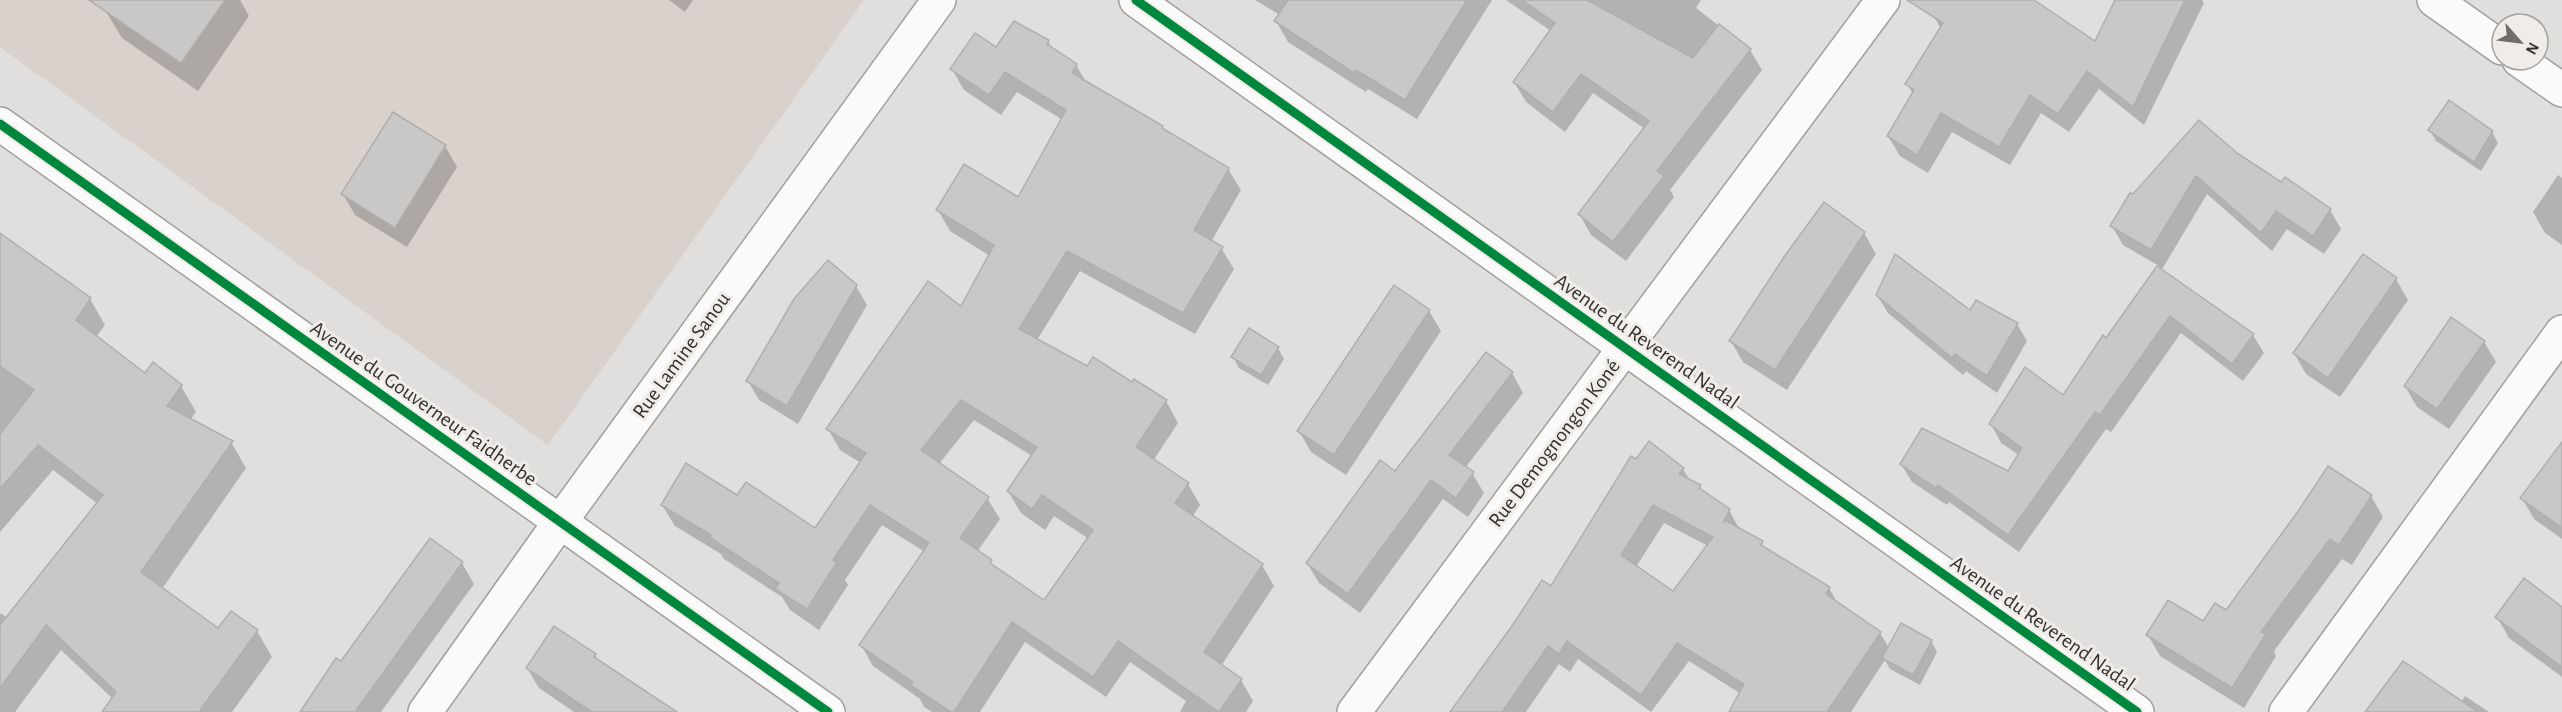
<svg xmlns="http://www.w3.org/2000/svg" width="2562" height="712" font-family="'Alegreya Sans',sans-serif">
<rect width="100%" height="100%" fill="#e1dfdd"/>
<path fill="#d9d2cc" d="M0,0H864L548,445L0,47Z"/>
<g fill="#0003" fill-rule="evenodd">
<path d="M112,0H240L249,16L198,91L122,38L105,10Z"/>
<path d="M669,0H693L685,12Z"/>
<path d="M1255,0H1492L1417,119L1368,89L1366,92L1288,42L1276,21L1280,15Z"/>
<path d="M1506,0H1701L1696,8L1750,50L1762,70L1670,190L1674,197L1626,261L1591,235L1580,215L1645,129L1593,93L1565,132L1526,102L1514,82L1551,31Z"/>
<path d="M1943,0H2033L2095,43L2116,0H2202L2204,3L2144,125L2099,89L2069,132L2041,113L2010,165L1952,132L1928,173L1900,156L1888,136L1913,94L1907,84L1941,29L1933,15Z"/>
<path d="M1048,41L1053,50L1076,65L1087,84L1162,127L1164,131L1228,169L1241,190L1211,242L1221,248L1234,269L1195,334L1080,271L1037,340L1088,368L1133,384L1166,401L1178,423L1153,461L1188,484L1200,505L1192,517L1262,565L1274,586L1221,666L1241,680L1253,701L1246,712H1180L1186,701L1130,662L1106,697L1025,642L980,712H932L924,707L920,699L873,666L861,645L925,552L882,525L845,580L848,585L819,630L790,610L782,597L724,559L721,554L675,526L662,505L738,497L816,530L861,463L840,450L828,429L961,308L990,256L950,231L938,210L1019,199L1063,120L1017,92L1001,115L964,90L952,69L997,49ZM974,420L1032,456L1008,491L1021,513L1045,530L1054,516L1089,539L1044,602L994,568L990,561L977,552L1000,519L987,498L939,464Z"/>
<path d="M2430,130L2492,132L2498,143L2481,171L2436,141Z"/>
<path d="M445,146L457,167L407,247L355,215L343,194Z"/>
<path d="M2236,155L2281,184L2330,210L2341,229L2324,254L2287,229L2272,251L2207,194L2161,271L2253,335L2264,353L2243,381L2181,333L2111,432L2106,429L2019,552L1949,502L1947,505L1912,482L1901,464L2008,473L2019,455L2001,443L1991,424L2063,397L2159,266L2123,245L2112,226L2133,196Z"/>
<path d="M2558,175L2562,178V245L2545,233L2533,212Z"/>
<path d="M1864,233L1876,254L1787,390L1743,362L1731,341Z"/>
<path d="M0,235L90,299L105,325L96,337L145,375L153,364L181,386L196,412L190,420L231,442L246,468L162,589L218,630L231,613L257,631L272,657L232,712H104L113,699L61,650L15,712H0V615L1,613L7,618L98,504L53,470L0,532Z"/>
<path d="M2396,279L2408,300L2340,397L2306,374L2294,353Z"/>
<path d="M856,286L867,305L798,424L759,400L748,381Z"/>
<path d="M1877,295L1971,312L2017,324L2027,341L1997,393L1966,371L1963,375L1888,313Z"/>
<path d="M1429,311L1441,331L1346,475L1311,452L1299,431Z"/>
<path d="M2484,342L2496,362L2449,429L2417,407L2405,386Z"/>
<path d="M1278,348L1284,359L1268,385L1239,368L1233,357Z"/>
<path d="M1512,373L1523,393L1465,468L1472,473L1484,493L1468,517L1443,499L1360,613L1319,583L1307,563L1396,473Z"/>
<path d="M2562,445V539L2534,519L2522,498Z"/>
<path d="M1636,461L1683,469L1691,482L1729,510L1740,530L1761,543L1765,549L1829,588L1838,604L1880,633L1889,648L1931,641L1937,652L1920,685L1890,669L1885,660L1851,712H1732L1741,694L1689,661L1651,712L1578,659L1570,672L1559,664L1526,712H1452L1551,588ZM1664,523L1708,546L1673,594L1636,567Z"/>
<path d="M2371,496L2383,517L2352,565L2342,559L2274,651L2276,656L2244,708L2160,656L2148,635L2204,623L2226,612Z"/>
<path d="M462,563L474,584L381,712H301L341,663Z"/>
<path d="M2562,609V677L2509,638L2497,617Z"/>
<path d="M554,628L595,655L599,662L674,712H574L539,688L527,668Z"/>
<path d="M2465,696L2489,712H2367L2460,704Z"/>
</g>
<g fill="#cac8c7" stroke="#b1afad" stroke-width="1.5" fill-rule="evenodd">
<path d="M89,0H225L181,63Z"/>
<path d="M1288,0H1467L1405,100L1356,70L1354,73L1274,21Z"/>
<path d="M1522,0H1587L1693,58L1719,24L1751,49L1657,171L1664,176L1613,242L1578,214L1649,121L1581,74L1553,112L1513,82L1555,23Z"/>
<path d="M1907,0H2034L2095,41L2115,0H2185L2133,107L2087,71L2058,114L2030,95L1999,147L1941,113L1917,155L1887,136L1914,90L1905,84L1943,23Z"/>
<path d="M1014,21L1049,40L1047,44L1077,64L1072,73L1163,126L1162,128L1229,168L1194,230L1223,247L1183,313L1067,251L1019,329L1087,366L1093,357L1132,382L1134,379L1167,400L1136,447L1189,483L1175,503L1263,564L1204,652L1242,679L1219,712L1118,641L1093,677L1012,622L954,712H951L910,685L913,682L859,645L929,543L870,505L833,560L837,562L807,609L775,589L779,583L709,537L711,535L661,505L686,463L737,495L746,482L815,528L866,453L826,429L928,281L961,306L994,245L936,210L964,164L1018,197L1066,110L1005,72L989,95L950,69L975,33L996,47ZM961,400L1037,447L1007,491L1032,509L1042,495L1093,530L1044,600L990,563L992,560L960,538L989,497L921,450Z"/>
<path d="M2449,100L2493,131L2474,162L2428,130Z"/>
<path d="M393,112L446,145L395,228L341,194Z"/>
<path d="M2199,120L2237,153L2281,182L2285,177L2331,209L2313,236L2276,211L2261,233L2196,176L2151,250L2110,226L2130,193L2133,194Z"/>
<path d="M1824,202L1865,232L1775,370L1729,341L1786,254Z"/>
<path d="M0,233L91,298L76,320L145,373L153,362L182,385L167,406L233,441L141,572L218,628L231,611L258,630L199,712H102L116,692L46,625L0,688V625L103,495L38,445L0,489V434L34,390L0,366Z"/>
<path d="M1895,254L1970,310L1976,300L2018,323L1987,376L1955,354L1952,358L1876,295Z"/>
<path d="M2363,254L2397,278L2328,378L2293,353Z"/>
<path d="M828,260L857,285L787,406L746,381L794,299Z"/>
<path d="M2157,266L2254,334L2232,364L2170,316L2100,415L2095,412L2008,535L1938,485L1936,488L1900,464L1922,428L2008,471L2022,448L1989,424L2025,367L2063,395L2103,335L2106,338Z"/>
<path d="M1394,285L1430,310L1334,455L1297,431Z"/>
<path d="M2451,317L2485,341L2437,409L2404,386Z"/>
<path d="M1249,328L1279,347L1261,375L1231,357Z"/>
<path d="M1486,352L1513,372L1449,455L1474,472L1456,498L1431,480L1348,594L1306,563L1380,460L1395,471Z"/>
<path d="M1649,441L1684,468L1679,474L1701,485L1699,488L1730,509L1723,523L1725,520L1763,541L1761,545L1830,587L1826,594L1881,632L1827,712H1729L1744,684L1677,643L1641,695L1567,641L1559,654L1548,646L1502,712H1450L1514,623L1542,580L1551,586L1631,456L1636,459ZM1653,505L1713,537L1673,591L1621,555Z"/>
<path d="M2562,442V528L2520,498Z"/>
<path d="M2328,466L2372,495L2339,545L2330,539L2261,632L2266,634L2232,688L2146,635L2168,600L2203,621L2215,603L2226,610L2299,510Z"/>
<path d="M430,538L463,562L355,712H300L336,658L341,661Z"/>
<path d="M2524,578L2562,607V667L2495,617Z"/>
<path d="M1901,623L1932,640L1913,675L1882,658Z"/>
<path d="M554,626L596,654L594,657L677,712H592L526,668Z"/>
<path d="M2403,661L2478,712H2365Z"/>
</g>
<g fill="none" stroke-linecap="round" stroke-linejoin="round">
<defs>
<g id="street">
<path d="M1136,0L2137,712"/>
<path d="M2434,0L2502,48"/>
<path d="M2519,60L2562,90"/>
<path d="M0,124L828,712"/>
<path d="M425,712L560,522L939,0"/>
<path d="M1354,712L1883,0"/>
<path d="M2286,712L2562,332"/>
</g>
</defs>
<use href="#street" stroke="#a19f9d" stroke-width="36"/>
<use href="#street" stroke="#fafafa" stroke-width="33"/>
<defs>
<g id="cycleway">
<path d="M1136,0L2137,712"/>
<path d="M0,124L828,712"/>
</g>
</defs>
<use href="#cycleway" stroke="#f0ece8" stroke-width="13"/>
<use href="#cycleway" stroke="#00873e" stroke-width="9"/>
</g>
<g text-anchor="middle" stroke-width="6" stroke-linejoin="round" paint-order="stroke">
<g font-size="21" fill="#333130" stroke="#f0ece8">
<text transform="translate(1647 341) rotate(35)" y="7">Avenue du Reverend Nadal</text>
<text transform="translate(681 355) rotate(-54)" y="7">Rue Lamine Sanou</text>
<text transform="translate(424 403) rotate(35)" y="7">Avenue du Gouverneur Faidherbe</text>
<text transform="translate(1554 443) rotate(-53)" y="7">Rue Demognongon Koné</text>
<text transform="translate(2043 623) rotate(35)" y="7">Avenue du Reverend Nadal</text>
</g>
</g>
<g transform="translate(2520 42) rotate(118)"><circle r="28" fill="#f0ece8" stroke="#a4a19e" stroke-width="1.5"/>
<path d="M0-4.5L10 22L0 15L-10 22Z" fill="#706e6d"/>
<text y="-9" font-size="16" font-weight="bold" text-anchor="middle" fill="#333130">N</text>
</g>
</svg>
